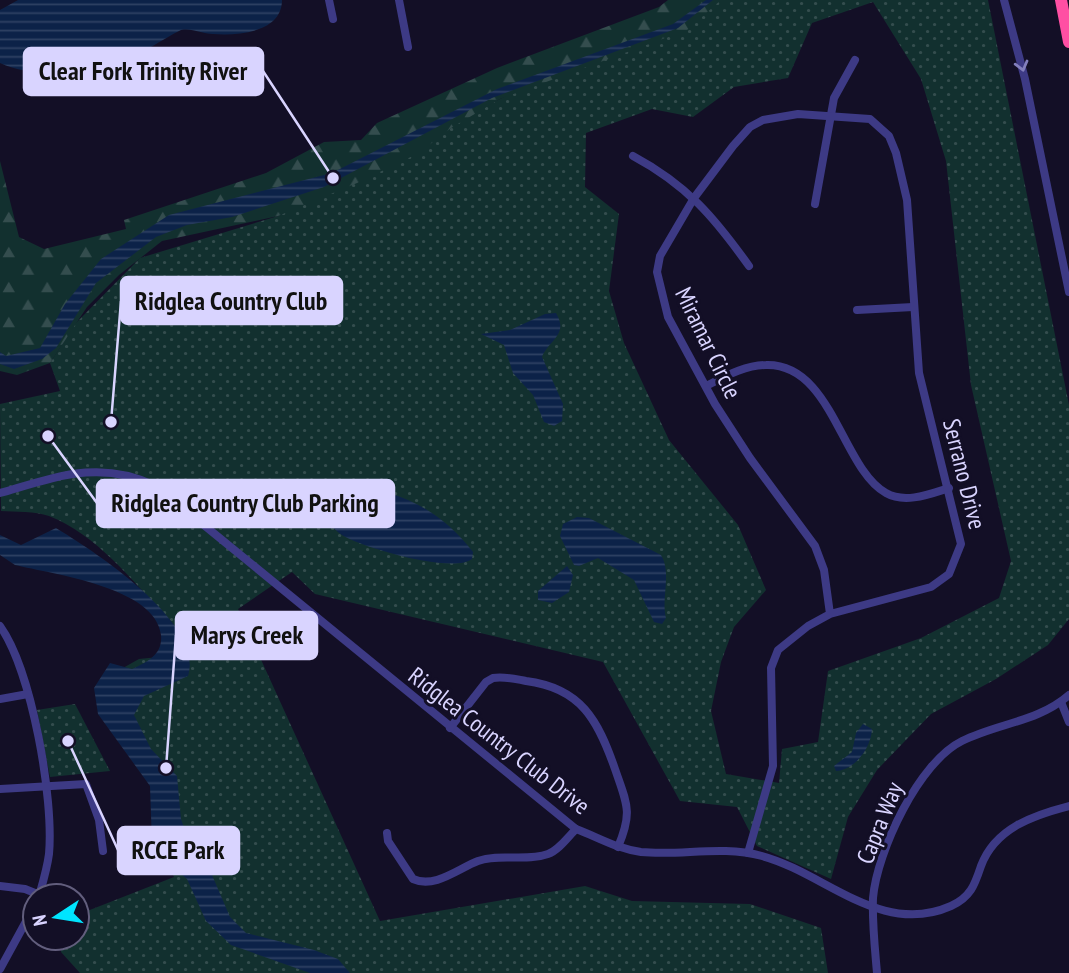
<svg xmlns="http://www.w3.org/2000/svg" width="1069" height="973" font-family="'PT Sans Narrow',sans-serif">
<defs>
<pattern id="green-dots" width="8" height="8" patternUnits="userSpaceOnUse" patternTransform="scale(1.75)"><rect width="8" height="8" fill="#12302f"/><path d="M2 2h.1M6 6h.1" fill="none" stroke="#344d4e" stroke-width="1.8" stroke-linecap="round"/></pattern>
<pattern id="forest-firs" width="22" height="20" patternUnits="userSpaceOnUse" patternTransform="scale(1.75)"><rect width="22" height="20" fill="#12302f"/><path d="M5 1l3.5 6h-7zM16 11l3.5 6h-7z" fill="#344d4e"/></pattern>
<pattern id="water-rules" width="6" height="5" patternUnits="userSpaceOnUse" patternTransform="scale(1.75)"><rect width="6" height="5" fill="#0c2248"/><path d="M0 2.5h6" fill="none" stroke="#2f4163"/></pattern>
</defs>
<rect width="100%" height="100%" fill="#130f26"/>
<g fill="url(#green-dots)" fill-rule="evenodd">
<path d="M713,0H988L1069,405V619L1048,645L996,679L931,714L877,770L848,817L831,879L757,846L737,807L680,801L603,662L315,594L292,572L238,609L380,921L585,886L632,901L750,904L821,928L828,973H80L61,952L62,938H77V915L174,877L153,828L159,821L139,736L114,673L139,659L159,657L167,618C133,581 97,535 49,516C35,511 16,512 1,511L0,404L60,391L50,363L75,324L140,258L278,216L500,99ZM873,2L921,79L946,161L971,385L1011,561L999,598L921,638L828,671L818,742L782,749L779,783L726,774L711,711L721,662L734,627L766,590L738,525L669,440L624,343L609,291L619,214L585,187L586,133L652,109L693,117L734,87L788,78L812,23Z"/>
<path d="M75,704L110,771L50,777L37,710Z"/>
</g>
<path fill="url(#forest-firs)" d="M668,0H721L687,30L500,99L451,128L419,153L357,183L278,216L162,241L119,275L87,307L50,363L17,375L0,371V161L19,237L44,249L126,229L124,220L266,173L324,142L361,140L377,123L497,68L659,7Z"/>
<g fill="url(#water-rules)">
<path d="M18,0H282C282,32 239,36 213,34C202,34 193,28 181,30C161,40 144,53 123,60C87,74 35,79 0,63V10Z"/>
<path d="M706,0H713L678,28L492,98L324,187L232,217L187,225L156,237L96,283L56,348L42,359L14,369L0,364V352L6,356L40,348L65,304L101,259L169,215L332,173L497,89L673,24Z"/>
<path d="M556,313C569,335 549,340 542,357L563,404L562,421L554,426L544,422L533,395L513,373L504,345L481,334L510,330L545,314Z"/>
<path d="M341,485C397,488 440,509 473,552L472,559C453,574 363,548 342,535C332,528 323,518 320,506L325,492Z"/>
<path d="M577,517L589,518L661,555C672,573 661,598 666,618L662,624L654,622L634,580L598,558L579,566L574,565L560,536L563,524Z"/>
<path d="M56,528C94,551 205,623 188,676L144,696L134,715L151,749L177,776L181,819L187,836L209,868L230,917L246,933L314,950L338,959L350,973H310L231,945L206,921L187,879L158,854L152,843L150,786L98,714L94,688L110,663L132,669C148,662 163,654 161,635C156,587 52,574 15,565L0,555V535L21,545Z"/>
<path d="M567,566L573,575L569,592L552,603L538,600V591Z"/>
<path d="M863,724L872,729C871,748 855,770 836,771L834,766L852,752L856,733Z"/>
</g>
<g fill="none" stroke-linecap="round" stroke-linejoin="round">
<g stroke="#3d3a85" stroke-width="8">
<path d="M329,0L333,19"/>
<path d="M399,0L408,47"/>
<path d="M1004,0L1025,79L1069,292"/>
<path d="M633,156C687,185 714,217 749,266"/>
<path d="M815,204L834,98L855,60"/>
<path d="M857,310L913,307"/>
<path d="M706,386C724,377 745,365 766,365C832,363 842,469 886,493C905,504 930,494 949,488"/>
<path d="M0,493C56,477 100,459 156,486L576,829C598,837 617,849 641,852C682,856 721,845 762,856C825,873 881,937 951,906C971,897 975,884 981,866C995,828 1034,815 1069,806"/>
<path d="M0,626C32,671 54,799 49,854C47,869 43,882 39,896"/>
<path d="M0,699L28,694"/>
<path d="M1061,702L1069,722"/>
<path d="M450,728L486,682L493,678C504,676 515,679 526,681C581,688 598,720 615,769C627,804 633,812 618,847"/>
<path d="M0,789L86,784L99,820L103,851"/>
<path d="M387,833L388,841L413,879C435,889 459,868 478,861C500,853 526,862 548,854C559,850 568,837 576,829"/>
<path d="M748,853L773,766L771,668L778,650L808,626L830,614L931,587L949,574L961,544L919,373L907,200L896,153L889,136L870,119L798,114L763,120L750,127L733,146L694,198L660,256L657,272L668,317L715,404L750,458L815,546L824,570L830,614"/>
<path d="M0,886L25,889L40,895"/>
<path d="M0,969L35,905"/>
<path d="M877,973C875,949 872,923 873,898C877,851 919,762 962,741C998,723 1038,722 1069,695"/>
</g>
<path stroke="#ff4fa3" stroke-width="12" d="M1061,0L1069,42"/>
</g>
<defs><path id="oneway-chevron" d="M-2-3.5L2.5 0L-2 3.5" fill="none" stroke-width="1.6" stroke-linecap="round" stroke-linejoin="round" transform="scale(1.75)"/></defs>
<use stroke="#837fbc" href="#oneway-chevron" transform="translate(1022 66) rotate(75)"/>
<g text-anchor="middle" stroke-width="6" stroke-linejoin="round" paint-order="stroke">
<g font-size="24" fill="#d9d4ff" stroke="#130f26">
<text transform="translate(708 343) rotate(64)" y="8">Miramar Circle</text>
<text transform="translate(964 474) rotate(76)" y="8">Serrano Drive</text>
<text transform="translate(499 741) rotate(38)" y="8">Ridglea Country Club Drive</text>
<text transform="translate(880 823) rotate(-68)" y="8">Capra Way</text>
</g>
</g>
<path fill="none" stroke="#d9d4ff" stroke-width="2.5" d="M333 178L263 71M111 422L121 301M48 436L97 503M166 768L176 635M68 741L118 850"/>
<g fill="#d9d4ff" stroke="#130f26" stroke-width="2.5">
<circle cx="333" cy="178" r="7"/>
<circle cx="111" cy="422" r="7"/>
<circle cx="48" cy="436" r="7"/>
<circle cx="166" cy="768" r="7"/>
<circle cx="68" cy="741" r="7"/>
</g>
<g fill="#d9d4ff" stroke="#d9d4ff" stroke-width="2.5">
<rect x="24" y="48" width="239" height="47" rx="7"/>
<rect x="121" y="277" width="221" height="47" rx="7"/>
<rect x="97" y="480" width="297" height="47" rx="7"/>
<rect x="176" y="612" width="141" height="47" rx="7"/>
<rect x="118" y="827" width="121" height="47" rx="7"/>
</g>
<g font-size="26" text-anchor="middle" font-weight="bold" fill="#111">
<text x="143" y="80">Clear Fork Trinity River</text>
<text x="231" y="310">Ridglea Country Club</text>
<text x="245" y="512">Ridglea Country Club Parking</text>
<text x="247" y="644">Marys Creek</text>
<text x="178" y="859">RCCE Park</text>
</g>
<g transform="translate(56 917) rotate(258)"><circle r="33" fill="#130f26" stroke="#625e7d" stroke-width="2"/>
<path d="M0-5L12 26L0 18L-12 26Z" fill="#00e5ff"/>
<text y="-10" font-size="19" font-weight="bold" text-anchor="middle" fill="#d9d4ff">N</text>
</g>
</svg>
